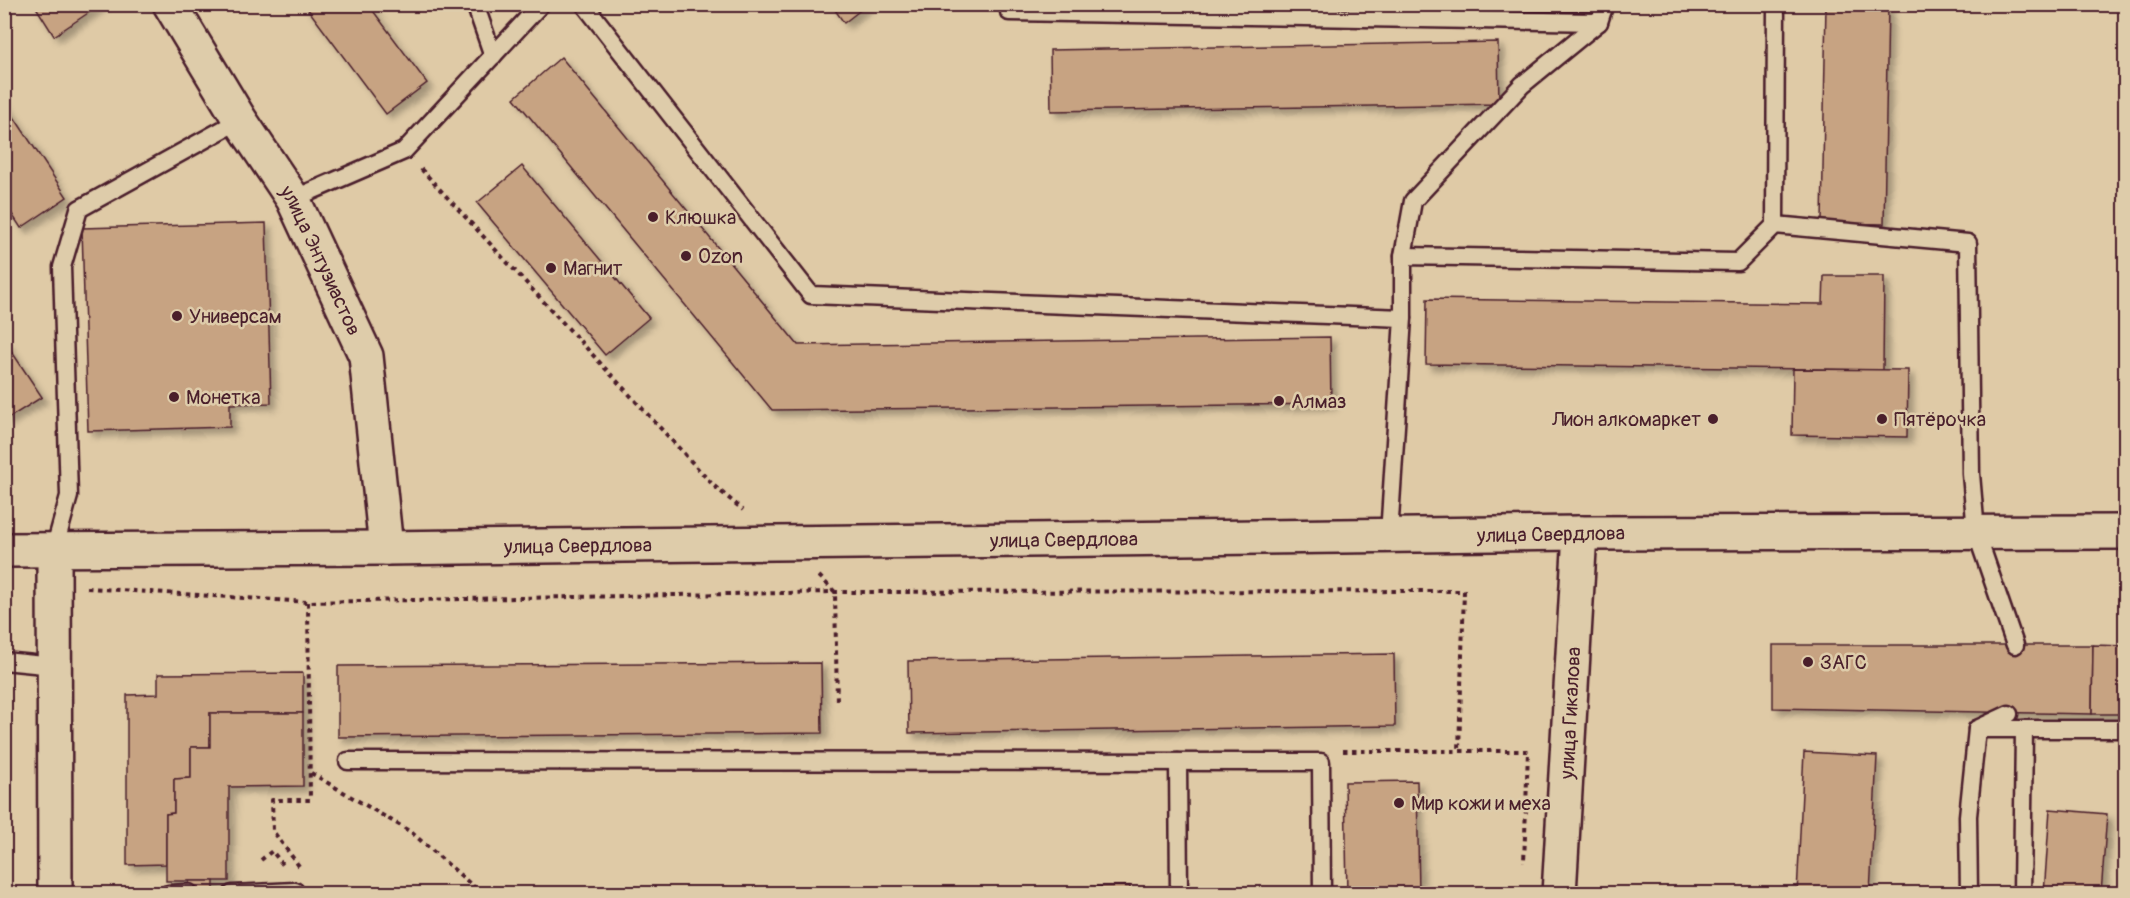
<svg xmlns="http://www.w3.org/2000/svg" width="2130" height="898" font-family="Pangolin,sans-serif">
<defs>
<filter id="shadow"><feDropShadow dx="5.5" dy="5.5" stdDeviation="3" flood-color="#0004"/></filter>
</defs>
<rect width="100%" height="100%" fill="#dfcaa6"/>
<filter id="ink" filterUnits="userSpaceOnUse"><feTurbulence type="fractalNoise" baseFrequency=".0167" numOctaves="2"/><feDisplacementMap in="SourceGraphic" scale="12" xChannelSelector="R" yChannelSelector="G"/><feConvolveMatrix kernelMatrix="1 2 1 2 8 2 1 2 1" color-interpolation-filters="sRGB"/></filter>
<g filter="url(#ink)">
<g fill="#c7a382" stroke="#4a1f2b" stroke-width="1.5" filter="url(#shadow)">
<path d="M34,4H99L100,5L54,36Z"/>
<path d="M304,4H368L427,83L386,114Z"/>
<path d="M831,4H868L844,23Z"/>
<path d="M1826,4H1888L1884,224L1822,223Z"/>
<path d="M1498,42L1499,104L1051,111L1050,50Z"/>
<path d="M561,57L798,345L1330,337L1331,404L772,410L514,98Z"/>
<path d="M4,102L67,197L21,228L4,202Z"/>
<path d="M522,166L649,318L605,355L477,203Z"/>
<path d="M266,223L271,403L230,404V427L88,431L82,228Z"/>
<path d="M1824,276H1884L1883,370L1426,364L1427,299L1823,304Z"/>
<path d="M4,340L42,397L4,421Z"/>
<path d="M1793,369L1908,370L1907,437L1792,435Z"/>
<path d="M1773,645H2093L2092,714L1773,708Z"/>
<path d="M2093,645L2126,646V714H2092Z"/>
<path d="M1394,654L1395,726L909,733L908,661Z"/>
<path d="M821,663L822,733L338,737V666Z"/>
<path d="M303,673V713H210V747H191V778L174,779V813L166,814V864L127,865V695L158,694V674Z"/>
<path d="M210,713H303V786L229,787V881H166V814L174,813V779L191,778V747H210Z"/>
<path d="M1804,752L1877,756L1870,894H1797Z"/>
<path d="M1417,781L1419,894H1347L1345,782Z"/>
<path d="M2050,809L2107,814L2101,894H2044Z"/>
<rect x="189" y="881" width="25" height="13"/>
<path d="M1130,886V894H1072V887Z"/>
</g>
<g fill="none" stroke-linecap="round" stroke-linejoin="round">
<defs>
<g id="service">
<path d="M475,4L493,56"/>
<path d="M584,4L811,295L1403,318L1389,535"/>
<path d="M1009,12L1599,22L1605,4"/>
<path d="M293,199L404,151L541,4"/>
<path d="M1775,225L1776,4"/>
<path d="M1403,256L1413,201L1522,85L1599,22"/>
<path d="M1403,318V256L1738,262L1775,225L1968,243L1971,474L1976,532L2015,645"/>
<path d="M54,550L69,496L62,267L79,209L240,120"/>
<path d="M4,661L54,666"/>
<path d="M2009,714L1977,729H2126"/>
<path d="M348,761L1321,762L1322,894"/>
<path d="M1178,762L1179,894"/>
<path d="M168,894L189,893"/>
<path d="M232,894L295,891V894"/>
<path d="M1969,894L1968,816L1977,729"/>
<path d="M2022,894L2024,729"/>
</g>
<path id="minor" d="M54,550L55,894"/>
<g id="tertiary">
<path id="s1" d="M170,4L240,120L293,199L366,356L386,548"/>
<path d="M1580,533L2126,532"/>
</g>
<g id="secondary">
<path id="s2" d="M4,550L386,548L1580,533L1559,894"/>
</g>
</defs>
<use href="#service" stroke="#4a1f2b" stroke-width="21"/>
<use href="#minor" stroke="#4a1f2b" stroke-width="38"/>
<use href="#tertiary" stroke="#4a1f2b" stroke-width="38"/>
<use href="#secondary" stroke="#4a1f2b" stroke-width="38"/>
<g stroke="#4a1f2b" stroke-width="4" stroke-dasharray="4.5 4.5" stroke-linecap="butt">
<path d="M421,169L713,485L743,510"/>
<path d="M819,576L835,592L837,704"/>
<path d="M87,588L308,602L835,592L1464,591L1459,750"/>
<path d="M1343,751H1528L1524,863"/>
<path d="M311,773L411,832L482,894"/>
<path d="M261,860L272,851L283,865"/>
<path d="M299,866L273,831L272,800H310L308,602"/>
</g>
<use href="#service" stroke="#deccaa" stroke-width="16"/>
<use href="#minor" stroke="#deccaa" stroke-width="33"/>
<use href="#tertiary" stroke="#deccaa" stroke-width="33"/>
<use href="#secondary" stroke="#deccaa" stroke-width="33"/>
</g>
</g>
<g fill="#4a1f2b" stroke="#deccaa" stroke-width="2">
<circle cx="653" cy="217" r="6"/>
<circle cx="686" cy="256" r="6"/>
<circle cx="551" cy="268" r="6"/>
<circle cx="177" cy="316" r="6"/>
<circle cx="174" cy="397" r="6"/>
<circle cx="1279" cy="401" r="6"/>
<circle cx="1713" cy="419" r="6"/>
<circle cx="1882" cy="419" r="6"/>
<circle cx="1808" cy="662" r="6"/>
<circle cx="1399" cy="803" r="6"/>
</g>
<g text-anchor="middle" stroke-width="5" stroke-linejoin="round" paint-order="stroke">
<g font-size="20" fill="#4a1f2b" stroke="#deccaa" text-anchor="start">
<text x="665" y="224">Клюшка</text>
<text x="698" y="263">Ozon</text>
<text x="563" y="275">Магнит</text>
<text x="189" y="323">Универсам</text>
<text x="186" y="404">Монетка</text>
<text x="1291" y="408">Алмаз</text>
<text x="1701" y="426" text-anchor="end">Лион алкомаркет</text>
<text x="1894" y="426">Пятёрочка</text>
<text x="1820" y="669">ЗАГС</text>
<text x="1411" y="810">Мир кожи и меха</text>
</g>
<g font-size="20" fill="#4a1f2b" stroke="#deccaa">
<text dy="7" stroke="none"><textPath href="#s1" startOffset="298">улица Энтузиастов</textPath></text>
<text transform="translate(1551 534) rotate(-1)" y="7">улица Свердлова</text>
<text dy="7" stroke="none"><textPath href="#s2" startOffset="1060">улица Свердлова</textPath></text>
<text dy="7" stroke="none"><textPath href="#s2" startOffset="574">улица Свердлова</textPath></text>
<text transform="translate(1570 713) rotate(-87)" y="7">улица Гикалова</text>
</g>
</g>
<rect width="2130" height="898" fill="none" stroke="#deccaa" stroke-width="24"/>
<rect x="12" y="12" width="2106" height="874" fill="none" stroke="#4a1f2b" stroke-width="2" filter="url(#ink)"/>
</svg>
